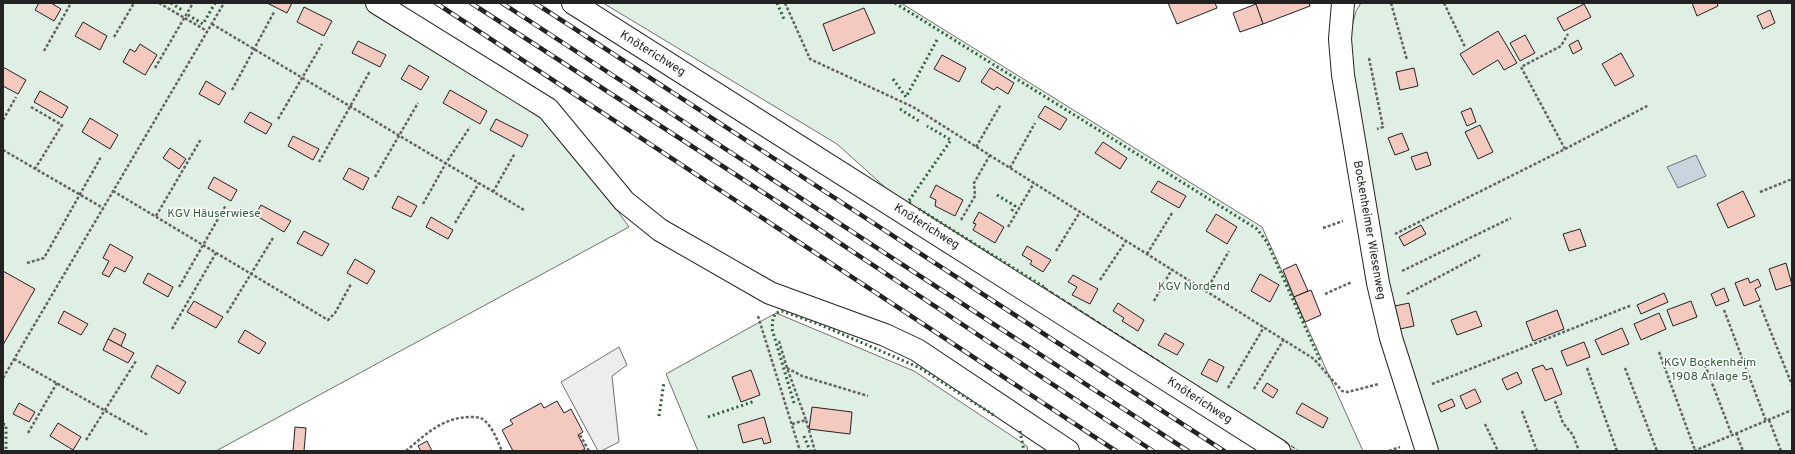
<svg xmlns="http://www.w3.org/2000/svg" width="1795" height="454" font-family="Overpass,sans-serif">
<rect width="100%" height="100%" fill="#fff"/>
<g fill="#e0efe3" stroke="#6f6f6f">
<path d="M3,3H367L540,111L595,179L629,227L216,451H3Z"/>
<path d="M603,3H901L1262,227L1363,451H1294L897,198L837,144Z"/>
<path d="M1361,3H1792V451H1433L1390,311L1346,49L1356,11Z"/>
<path d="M776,313L914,371L1027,446L1028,451H698L666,374Z"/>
</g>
<path fill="#ededed" stroke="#6f6f6f" d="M619,347L627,365L612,376L619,442L601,451H598L561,382Z"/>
<path fill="#c7d3dd" stroke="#6f6f6f" d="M1696,155L1706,176L1678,188L1667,167Z"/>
<g fill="#f3c9c0" stroke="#222">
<path d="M39,3H51L61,9L54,21L35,10Z"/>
<path d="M267,3H292L287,13Z"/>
<path d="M1168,3H1215L1217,8L1177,24Z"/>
<path d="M1255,3H1309L1310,6L1263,24Z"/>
<path d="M1692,3H1717L1718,6L1697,16Z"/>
<path d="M1256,4L1263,24L1240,32L1233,13Z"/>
<path d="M1584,4L1591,17L1564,31L1557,18Z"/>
<path d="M304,7L332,21L324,36L297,22Z"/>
<path d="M864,8L875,33L833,51L823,24Z"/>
<path d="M1770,10L1775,23L1763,29L1757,16Z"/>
<path d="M83,22L107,36L100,50L75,36Z"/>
<path d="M1498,31L1517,63L1504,70L1498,60L1473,75L1460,54Z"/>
<path d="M1525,35L1535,53L1520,61L1510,43Z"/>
<path d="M1578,40L1582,49L1573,54L1569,45Z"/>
<path d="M358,41L386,55L380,67L352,53Z"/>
<path d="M140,44L157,55L145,75L123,62L130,49L135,52Z"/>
<path d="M1621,53L1634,76L1615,86L1602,64Z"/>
<path d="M942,55L966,68L959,82L934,69Z"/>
<path d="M409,65L429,77L421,90L401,79Z"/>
<path d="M3,67L26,80L18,94L3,86Z"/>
<path d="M990,68L1014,83L1008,94L997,87L994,90L981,82Z"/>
<path d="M1414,68L1418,86L1400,90L1396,72Z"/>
<path d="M206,81L226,93L219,105L199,94Z"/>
<path d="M450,90L487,111L480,124L443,103Z"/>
<path d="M40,91L68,107L62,118L34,102Z"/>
<path d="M1045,106L1067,119L1060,130L1038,117Z"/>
<path d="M1471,108L1476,122L1467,126L1461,112Z"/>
<path d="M250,112L272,124L266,134L244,122Z"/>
<path d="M90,118L118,135L110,149L82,132Z"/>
<path d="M496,119L528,135L522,147L490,130Z"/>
<path d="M1480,125L1493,152L1478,159L1465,132Z"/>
<path d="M1402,133L1409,150L1395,155L1388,138Z"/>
<path d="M293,136L319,149L313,160L288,146Z"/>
<path d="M1103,142L1127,158L1120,169L1095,153Z"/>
<path d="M170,148L186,159L179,169L163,158Z"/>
<path d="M1427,152L1431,165L1416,170L1411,157Z"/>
<path d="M349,168L369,178L363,190L343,179Z"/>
<path d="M214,177L237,190L231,201L208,188Z"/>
<path d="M1158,181L1186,196L1179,208L1151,192Z"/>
<path d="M936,185L963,200L955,216L935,206L936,200L930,197Z"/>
<path d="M1743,191L1755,216L1728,228L1717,204Z"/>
<path d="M398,196L417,206L411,217L392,208Z"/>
<path d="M261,205L291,221L284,232L255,215Z"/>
<path d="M979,212L1004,227L995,243L973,230L976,224L973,223Z"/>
<path d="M1216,214L1237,227L1227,244L1206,231Z"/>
<path d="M431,217L453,230L448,239L426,227Z"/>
<path d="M1421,225L1426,234L1404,246L1399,237Z"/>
<path d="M1580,229L1586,246L1569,251L1563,234Z"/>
<path d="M304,231L329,244L322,256L297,243Z"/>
<path d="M110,244L133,257L125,272L115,267L109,277L102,274L109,261L103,258Z"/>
<path d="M1027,246L1051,260L1043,272L1030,264L1032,261L1022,255Z"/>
<path d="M355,259L375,271L367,284L347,273Z"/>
<path d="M1786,263L1792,285L1776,290L1769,269Z"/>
<path d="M1296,264L1308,291L1294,297L1283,270Z"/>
<path d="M3,271L35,289L3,345Z"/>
<path d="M148,273L173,287L168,297L143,283Z"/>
<path d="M1260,274L1279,285L1270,302L1251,291Z"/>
<path d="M1073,275L1098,289L1090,304L1072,295L1077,287L1068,282Z"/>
<path d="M1748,278L1750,283L1758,279L1761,286L1755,289L1760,300L1744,306L1735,283Z"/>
<path d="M1724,288L1729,301L1716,306L1711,294Z"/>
<path d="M1311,290L1321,315L1305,322L1294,297Z"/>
<path d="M1664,293L1668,302L1641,314L1637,305Z"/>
<path d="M194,301L223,317L216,328L187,312Z"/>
<path d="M1691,301L1697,317L1673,326L1667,310Z"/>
<path d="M1118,303L1144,320L1138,331L1122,321L1124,318L1113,311Z"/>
<path d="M1409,303L1414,326L1400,329L1395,306Z"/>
<path d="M1557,310L1564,329L1533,341L1526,322Z"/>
<path d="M64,311L88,324L81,335L58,323Z"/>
<path d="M1476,311L1482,326L1457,335L1451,320Z"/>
<path d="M1659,313L1666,329L1641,340L1634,324Z"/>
<path d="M114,328L126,334L121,346L108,339Z"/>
<path d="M1622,328L1629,344L1602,355L1595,340Z"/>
<path d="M245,330L266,343L259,354L238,342Z"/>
<path d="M1165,333L1184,344L1177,355L1158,345Z"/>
<path d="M108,339L134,353L128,363L103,350Z"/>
<path d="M1584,342L1590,357L1567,366L1561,351Z"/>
<path d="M1209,359L1224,367L1217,382L1201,374Z"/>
<path d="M157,365L186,382L179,394L151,377Z"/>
<path d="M1543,365L1546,370L1552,368L1562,394L1545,401L1532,369Z"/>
<path d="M751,370L760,395L741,402L732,377Z"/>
<path d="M1517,372L1522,383L1507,390L1502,379Z"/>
<path d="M1267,383L1278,390L1273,398L1262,391Z"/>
<path d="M1475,389L1481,402L1466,409L1460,396Z"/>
<path d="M1452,399L1455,406L1441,412L1438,405Z"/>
<path d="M557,401L564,413L571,409L583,432L578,435L585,449L581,451H513L502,430L513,424L510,420L541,403L544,408Z"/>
<path d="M19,403L35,412L29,422L13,414Z"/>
<path d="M1302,403L1328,418L1323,428L1296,413Z"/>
<path d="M812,407L852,412L850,434L809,429Z"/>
<path d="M764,417L771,442L764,444L762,438L743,443L738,425Z"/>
<path d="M58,423L81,437L73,450L50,436Z"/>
<path d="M295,427L306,428L304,451H293Z"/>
<path d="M427,441L432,451H421L418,446Z"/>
</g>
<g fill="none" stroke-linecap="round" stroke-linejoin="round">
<defs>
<g id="minor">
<path d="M377,3L548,109L624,201L660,230L770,293L885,335L917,350L1068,451"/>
<path d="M573,3L1279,451"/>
<path d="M1343,3L1340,39L1343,75L1378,283L1391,338L1427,451"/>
</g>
</defs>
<use href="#minor" stroke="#222" stroke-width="24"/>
<g stroke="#646464" stroke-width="2.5" stroke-dasharray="3 2" stroke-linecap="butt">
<path d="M159,3L207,31"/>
<path d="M785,3L810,59L913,107L1314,359L1342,391L1348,392L1379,384"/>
<path d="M1391,3L1407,60"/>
<path d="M1444,3L1465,47"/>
<path d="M212,24L524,210"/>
<path d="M114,37L134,3"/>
<path d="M44,51L71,3"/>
<path d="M1369,58L1383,127L1377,129"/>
<path d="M155,68L193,3"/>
<path d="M232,90L274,12"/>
<path d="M31,107L62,125L35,169"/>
<path d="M278,119L322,44"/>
<path d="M3,120L16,97"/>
<path d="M976,147L1001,104"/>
<path d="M1565,149L1649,105"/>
<path d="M3,150L103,208"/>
<path d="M319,162L370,71"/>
<path d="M1010,168L1035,123"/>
<path d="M375,177L418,103"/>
<path d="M113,191L328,320L335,313L351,284"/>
<path d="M493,192L515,153"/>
<path d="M1760,192L1792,179"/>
<path d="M423,204L446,163L470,127"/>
<path d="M156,216L201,139"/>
<path d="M961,220L975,196L974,183L990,155"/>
<path d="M455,223L479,183"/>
<path d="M1008,227L1034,183"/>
<path d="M1323,228L1343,221"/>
<path d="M1395,234L1565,149L1521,67L1561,46L1568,34"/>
<path d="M1056,251L1080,212"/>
<path d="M1147,254L1172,213"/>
<path d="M27,263L44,258L101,157"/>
<path d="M1402,271L1511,218"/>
<path d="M1100,280L1126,241"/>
<path d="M179,287L226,205"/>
<path d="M1206,291L1229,251"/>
<path d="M1325,294L1352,282"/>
<path d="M1407,294L1480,255"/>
<path d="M1154,301L1172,269"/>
<path d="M1760,305L1792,385"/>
<path d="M1724,310L1766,421"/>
<path d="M227,313L273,238"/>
<path d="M758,316L800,451"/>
<path d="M172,329L216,253"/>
<path d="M779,341L787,368L806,420"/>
<path d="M1659,352L1695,450"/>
<path d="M14,359L148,435"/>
<path d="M1705,365L1732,435"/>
<path d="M787,368L802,376L868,396"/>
<path d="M1587,368L1617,451"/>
<path d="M1625,368L1657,451"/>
<path d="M3,378L224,3"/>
<path d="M1432,384L1632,305"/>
<path d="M1228,388L1264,327"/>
<path d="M1254,389L1284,339"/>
<path d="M1555,401L1563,423L1573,435L1579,451"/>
<path d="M1522,411L1537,451"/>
<path d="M1769,420L1781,451"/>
<path d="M792,424L806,420L815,451"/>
<path d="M1485,424L1498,451"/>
<path d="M28,433L57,383"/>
<path d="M1736,433L1743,451"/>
<path d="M580,435L589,451"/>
<path d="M86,440L136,361"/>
<path d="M406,451C426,434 443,417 471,417C476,417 481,417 485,421C493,428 498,442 502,451"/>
<path d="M1389,451L1400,447"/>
<path d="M1694,451L1792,410"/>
</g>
<use href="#minor" stroke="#fff" stroke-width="22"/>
<defs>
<g id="rail">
<path d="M436,3L1116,451"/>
<path d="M471,3L781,204L1153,451"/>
<path d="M502,3L1188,451"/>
<path d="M535,3L1224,451"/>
</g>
</defs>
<use href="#rail" stroke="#222" stroke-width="4.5"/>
<use href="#rail" stroke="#fff" stroke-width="3" stroke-dasharray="9" stroke-linecap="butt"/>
<g stroke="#2f5e38" stroke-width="3" stroke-dasharray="2 3" stroke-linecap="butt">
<path d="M171,3L182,10"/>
<path d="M777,3L784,19"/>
<path d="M895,3L1257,229L1267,242L1320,360"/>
<path d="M188,15L203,24L215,3"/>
<path d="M893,79L906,97L937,40"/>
<path d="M900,109L919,121"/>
<path d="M997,195L1015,206L1011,212"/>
<path d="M911,203L908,202L951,140L927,126"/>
<path d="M919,209L1044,287"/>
<path d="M794,403L772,329L773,318L776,313L782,311L821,325L920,368L995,416"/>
<path d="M659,416L664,382"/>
<path d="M708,417L755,401"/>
<path d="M3,424L6,425V451"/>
<path d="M1020,431L1024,451"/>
<path d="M804,436L810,451"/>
</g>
<g stroke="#222" stroke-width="1" stroke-dasharray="5 2" stroke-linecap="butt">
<path d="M1044,287L1164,364"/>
<path d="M1285,442L1299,451"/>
</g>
</g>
<g text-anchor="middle" stroke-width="3" stroke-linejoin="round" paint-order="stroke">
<g font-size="12" fill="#222" stroke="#fff">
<text transform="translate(653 53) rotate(32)" y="4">Knöterichweg</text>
<text transform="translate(927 226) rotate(32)" y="4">Knöterichweg</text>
<text transform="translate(1370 230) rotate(80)" y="4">Bockenheimer Wiesenweg</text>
<text transform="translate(1200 400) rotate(33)" y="4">Knöterichweg</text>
</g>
<g font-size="12" fill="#2f5e38" stroke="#fff">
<text x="214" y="217">KGV Häuserwiese</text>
<text x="1194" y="290">KGV Nordend</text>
<text x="1710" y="366">KGV Bockenheim<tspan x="1710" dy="14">1908 Anlage 5</tspan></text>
</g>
</g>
<rect width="1795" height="454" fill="none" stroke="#222222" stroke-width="8"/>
</svg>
